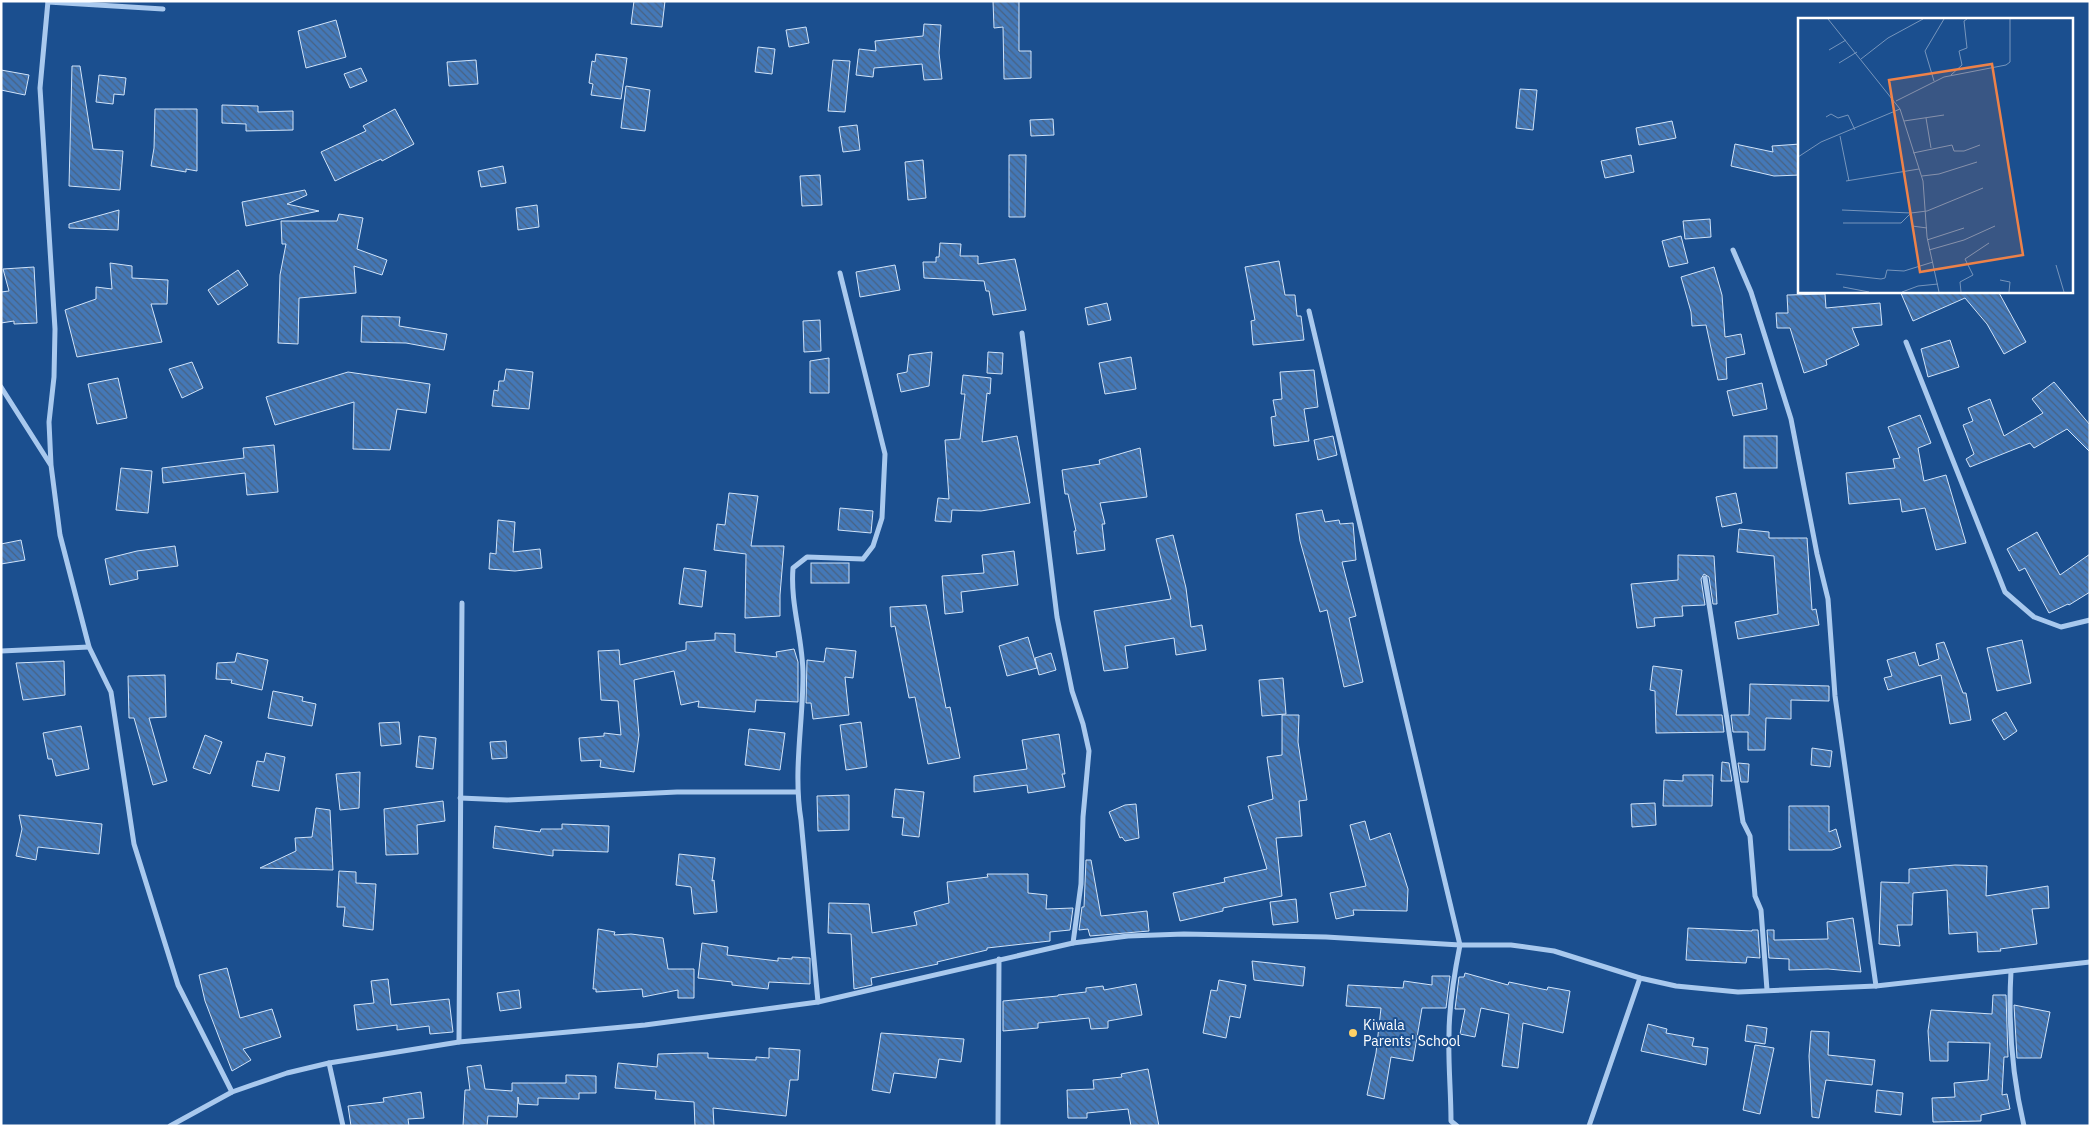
<svg xmlns="http://www.w3.org/2000/svg" width="2091" height="1127" font-family="'IBM Plex Sans',sans-serif">
<defs>
<pattern id="building-back-hatch" width="6" height="6" patternUnits="userSpaceOnUse" patternTransform="scale(1.25)"><rect width="6" height="6" fill="#4478b7"/><path d="M-1 5l2 2M0 0l6 6M5-1l2 2" fill="none" stroke="#486282"/></pattern>
</defs>
<rect width="100%" height="100%" fill="#1b4f8f"/>
<g fill="url(#building-back-hatch)" stroke="#cfe3fa">
<path d="M634,1H665L662,27L631,24Z"/>
<path d="M993,1H1019V51H1031V78L1004,79L1003,27L994,28Z"/>
<path d="M336,20L346,57L306,68L298,31Z"/>
<path d="M924,24L941,25L939,53L942,79L924,80L922,64L874,68L873,77L856,75L859,49L876,51L875,41L923,36Z"/>
<path d="M806,27L809,43L789,47L786,30Z"/>
<path d="M758,47L775,49L772,74L755,72Z"/>
<path d="M596,54L627,58L621,99L591,95L593,84L589,83L592,61L595,62Z"/>
<path d="M476,60L478,84L449,86L447,62Z"/>
<path d="M833,60L850,61L845,112L828,111Z"/>
<path d="M72,66H80L93,149L123,151L120,190L69,186Z"/>
<path d="M361,68L367,81L350,88L344,74Z"/>
<path d="M1,70L29,75L25,95L1,90Z"/>
<path d="M99,75L126,78L124,95L114,94L113,104L96,102Z"/>
<path d="M626,86L650,90L645,131L621,128Z"/>
<path d="M1520,89L1537,90L1533,130L1516,128Z"/>
<path d="M222,105L258,106V112L293,111V130L246,131V124L222,123Z"/>
<path d="M155,109H197V171L186,169V172L151,166L154,148Z"/>
<path d="M395,109L414,144L382,161L381,159L335,181L321,152L366,131L363,126Z"/>
<path d="M1053,119L1054,135L1031,136L1030,120Z"/>
<path d="M1672,121L1676,138L1639,145L1636,128Z"/>
<path d="M857,125L860,150L843,152L839,127Z"/>
<path d="M1735,144L1773,152L1772,146L1800,144V175L1774,176L1731,166Z"/>
<path d="M1009,155H1026L1025,217H1009Z"/>
<path d="M1631,155L1634,172L1605,178L1601,161Z"/>
<path d="M923,160L926,198L908,200L905,162Z"/>
<path d="M503,166L506,183L481,187L478,171Z"/>
<path d="M820,175L822,205L802,206L800,176Z"/>
<path d="M305,190L307,195L287,204L319,211L246,226L242,202Z"/>
<path d="M537,205L539,227L518,230L516,208Z"/>
<path d="M119,210L118,230L69,228V224Z"/>
<path d="M339,214L363,218L357,249L387,260L382,275L354,266L356,293L299,298L298,344L278,343L280,275L286,244H282L281,221H337Z"/>
<path d="M1710,219L1711,237L1685,239L1683,221Z"/>
<path d="M1681,236L1688,263L1669,267L1662,241Z"/>
<path d="M940,243L961,244L960,256H978V264L1015,259L1026,310L993,315L989,291H986L984,281L924,278L923,262H936V257H939Z"/>
<path d="M1279,261L1285,295H1295L1297,316H1301L1304,340L1253,345L1251,321L1255,320L1245,267Z"/>
<path d="M110,263L132,266V278L168,280L167,304H151L162,342L77,357L65,310L96,299V287L112,289Z"/>
<path d="M895,265L900,290L860,297L856,272Z"/>
<path d="M34,267L37,323L14,324V321L1,323V292L9,291L3,269Z"/>
<path d="M1714,267L1722,295L1725,337L1741,334L1745,354L1726,358L1727,379L1718,380L1706,325L1692,326L1691,312L1681,277Z"/>
<path d="M238,270L248,285L218,305L208,290Z"/>
<path d="M1900,291H1998L2026,342L2004,354L1987,324L1965,298L1913,321Z"/>
<path d="M1825,294L1826,308L1880,303L1882,325L1852,328L1859,345L1826,360L1827,365L1804,373L1790,328H1777L1776,313H1788L1787,295Z"/>
<path d="M1107,303L1111,320L1088,325L1085,308Z"/>
<path d="M362,316L400,317L399,326L447,334L444,350L406,343L361,342Z"/>
<path d="M820,320L821,351L804,352L803,321Z"/>
<path d="M1950,340L1959,367L1928,377L1921,349Z"/>
<path d="M932,352L929,386L901,392L897,374L907,372L909,355Z"/>
<path d="M988,352L1003,353L1002,374L987,373Z"/>
<path d="M1131,357L1136,389L1105,394L1099,363Z"/>
<path d="M829,358V393H810V361Z"/>
<path d="M192,362L203,388L182,398L169,369Z"/>
<path d="M506,369L533,372L529,409L492,406L494,390L498,391L499,381H504Z"/>
<path d="M1314,370L1318,407L1304,409L1309,441L1274,446L1271,417L1276,416L1273,400L1282,399L1280,372Z"/>
<path d="M348,372L430,384L426,413L397,409L390,450L353,449L354,402L275,425L266,397Z"/>
<path d="M963,375L991,378L990,394L987,393L982,442L1017,436L1030,503L981,511L952,510L951,522L935,521L938,498L949,499L945,440L960,439L965,394H961Z"/>
<path d="M118,378L127,418L97,424L88,384Z"/>
<path d="M2054,382L2090,425V452L2067,429L2034,448L2030,443L1970,467L1966,459L1974,454L1963,425L1973,421L1968,408L1990,399L2004,436L2043,413L2032,399Z"/>
<path d="M1762,383L1767,409L1733,416L1727,391Z"/>
<path d="M1920,415L1931,443L1918,448L1924,481L1946,475L1966,543L1936,550L1925,508L1902,512L1900,499L1849,504L1846,473L1895,468L1893,459L1900,458L1888,427Z"/>
<path d="M1333,436L1337,455L1318,460L1314,440Z"/>
<rect x="1744" y="436" width="33" height="32"/>
<path d="M274,445L278,492L247,495L245,473L163,483L162,468L244,458L243,448Z"/>
<path d="M1140,448L1147,497L1100,503L1105,524H1102L1105,550L1077,554L1074,531H1076L1068,494H1065L1062,470L1100,464L1099,460Z"/>
<path d="M121,468L152,471L148,513L116,510Z"/>
<path d="M729,493L758,496L751,546H784L780,595V616L745,618L746,554L714,550L717,524L725,525Z"/>
<path d="M1736,493L1742,523L1722,527L1716,497Z"/>
<path d="M840,508L873,511L871,533L838,530Z"/>
<path d="M1322,510L1325,522L1339,520L1340,524L1353,523L1356,560L1342,562L1356,616L1349,618L1363,682L1344,687L1327,610L1320,612L1300,541L1296,514Z"/>
<path d="M498,520L515,522L513,552L540,549L542,568L515,571L489,569L490,553L496,554Z"/>
<path d="M1739,529L1769,532V538H1807L1812,610L1816,609L1819,625L1738,639L1735,622L1778,614L1774,556L1737,552Z"/>
<path d="M2037,532L2060,575L2090,554V592L2069,605L2068,604L2049,613L2025,568L2019,571L2007,549Z"/>
<path d="M1173,535L1186,588L1191,627L1202,625L1206,650L1176,655L1174,638L1125,646L1128,668L1104,671L1094,611L1171,599L1156,539Z"/>
<path d="M21,540L25,560L1,564V544Z"/>
<path d="M175,546L178,566L137,571L138,579L110,585L105,559L137,551Z"/>
<path d="M1014,551L1018,585L961,592L963,612L945,614L942,576L984,573L982,555Z"/>
<path d="M1678,555L1714,556L1717,604H1713L1709,577L1704,574L1701,579L1705,605L1682,606L1683,616L1654,618L1655,626L1637,628L1631,584L1678,580Z"/>
<rect x="811" y="563" width="38" height="20"/>
<path d="M684,568L706,571L702,607L679,604Z"/>
<path d="M926,605L946,708L950,707L960,758L928,764L915,697L909,698L895,626L891,627L890,607Z"/>
<path d="M715,633L735,634V652L777,657L776,652L794,649L798,662V702L756,700L755,712L698,707L699,701L681,705L674,671L634,680L639,735L634,772L600,767L601,760L581,761L579,738L604,736V733L621,735L618,701L601,700L598,651L619,650L620,665L686,650V642L715,640Z"/>
<path d="M1028,637L1037,668L1007,676L999,646Z"/>
<path d="M2022,640L2031,683L1997,691L1987,648Z"/>
<path d="M1944,642L1963,693H1966L1971,720L1950,724L1941,675L1888,690L1884,678L1892,676L1887,660L1915,652L1919,666L1939,659L1936,644Z"/>
<path d="M826,648L856,651L853,678L845,677L849,715L813,719L811,703H806L807,660L824,662Z"/>
<path d="M237,653L268,660L262,690L231,683L232,680L216,679L217,663L235,662Z"/>
<path d="M1051,653L1056,670L1039,675L1035,658Z"/>
<path d="M64,661L65,695L23,700L16,663Z"/>
<path d="M1653,666L1682,670L1676,715H1722L1724,732L1656,733L1655,691L1650,690Z"/>
<path d="M165,675L166,717L149,718L167,781L153,785L134,718H129L128,676Z"/>
<path d="M1283,678L1286,714L1262,716L1259,680Z"/>
<path d="M1750,684L1829,686V701L1791,700V719L1766,718L1765,750H1748V732H1733L1731,715H1749Z"/>
<path d="M273,691L303,697L302,701L316,704L312,726L268,718Z"/>
<path d="M2006,712L2017,731L2004,740L1992,720Z"/>
<path d="M1282,715H1299L1298,742L1307,800L1299,801L1302,836L1276,838L1282,896L1223,908V911L1180,921L1173,893L1225,882L1224,878L1267,869L1248,806L1273,799L1267,757L1282,755Z"/>
<path d="M399,722L401,744L381,746L379,723Z"/>
<path d="M861,722L867,767L846,770L840,725Z"/>
<path d="M81,726L89,769L56,776L52,759H48L43,733Z"/>
<path d="M749,729L785,733L780,770L745,765Z"/>
<path d="M1059,734L1065,774H1062L1065,787L1028,793L1027,785L974,792V776L1027,769L1022,740Z"/>
<path d="M205,735L222,742L210,774L193,768Z"/>
<path d="M419,736L436,738L433,769L416,767Z"/>
<path d="M506,741L507,758L492,759L490,742Z"/>
<path d="M1812,748L1832,751L1830,767L1811,765Z"/>
<path d="M266,753L285,757L279,791L252,786L257,761L264,762Z"/>
<path d="M1722,762L1729,763L1732,781H1721Z"/>
<path d="M1738,763L1749,764L1748,782H1741Z"/>
<path d="M360,772L359,808L340,810L336,774Z"/>
<path d="M1683,775H1713L1712,806H1663L1664,780L1683,781Z"/>
<path d="M895,789L924,792L919,837L902,835L904,818L892,817Z"/>
<path d="M849,795V830L818,831L817,796Z"/>
<path d="M443,801L445,821L417,825L418,854L386,855L384,809Z"/>
<path d="M1655,803L1656,825L1632,827L1631,804Z"/>
<path d="M1136,804L1139,838L1125,841L1122,837L1120,838L1109,812L1125,805Z"/>
<path d="M1789,806H1829V832L1836,829L1841,847L1832,850H1789Z"/>
<path d="M316,808L330,810L333,870L260,868L296,851L295,838L312,837Z"/>
<path d="M19,815L102,824L99,854L38,847L36,860L16,856L22,829Z"/>
<path d="M1365,821L1370,840L1390,833L1408,889L1407,911L1353,910L1354,915L1336,919L1330,893L1366,886L1350,825Z"/>
<path d="M562,824L609,826L608,852L553,850V856L493,848L495,826L540,832L541,829H562Z"/>
<path d="M679,854L715,858L712,881L714,880L717,912L694,914L691,887L676,885Z"/>
<path d="M1086,860H1091L1101,916L1147,911L1149,931L1090,936L1088,929L1079,930L1082,907H1084Z"/>
<path d="M1955,865L1987,866L1986,896L2048,886L2049,908L2032,909L2037,944L2000,949L2001,951L1978,952L1977,932L1949,934L1947,890L1913,893L1912,925H1897L1900,946L1879,944L1881,882L1909,883V869Z"/>
<path d="M339,871L356,872V883L376,884L373,930L343,926L345,907H337Z"/>
<path d="M987,874H1028V893L1047,895L1046,909L1073,908L1070,930L1050,932V941L987,948V950L937,962L938,964L871,978L872,985L854,989L851,934L828,933L829,903L869,904L872,933L917,925L914,912L949,903L947,882L988,877Z"/>
<path d="M1296,899L1298,922L1273,925L1270,902Z"/>
<path d="M1853,918L1861,972L1828,969L1789,970V959L1769,958L1767,930H1774V940L1828,939L1827,922Z"/>
<path d="M1688,928L1752,931V930H1758L1760,958L1747,957L1746,963L1686,960Z"/>
<path d="M598,929L615,932L614,935L631,934L663,938L668,969H694V998H678V990L643,997L642,989L596,992V989H593Z"/>
<path d="M702,943L728,947L727,955L778,961V958L792,959V957L810,958V984L769,982L768,989L732,985V982L698,978Z"/>
<path d="M1252,961L1305,967L1303,986L1254,980Z"/>
<path d="M227,968L240,1018L272,1009L281,1037L243,1049L251,1060L232,1071L205,1001L199,975Z"/>
<path d="M1465,973L1508,985L1509,982L1547,990L1548,987L1570,991L1563,1033L1523,1023L1518,1068L1502,1066L1509,1014L1481,1008L1475,1037L1460,1034L1465,1009H1455L1459,977H1464Z"/>
<path d="M1432,976H1450L1446,1008H1422L1413,1061L1391,1057L1384,1099L1367,1095L1376,1053L1381,1008L1346,1006L1348,985L1403,988L1404,981L1432,985Z"/>
<path d="M388,979L391,1005L449,999L453,1032L430,1034L429,1026L397,1030V1025L357,1030L354,1005L374,1003L371,981Z"/>
<path d="M1219,980L1246,985L1240,1018L1230,1016L1226,1038L1203,1033L1211,990L1217,991Z"/>
<path d="M1136,984L1142,1015L1108,1021V1028L1091,1029L1089,1018L1038,1023V1028L1003,1031V1001L1058,996V995L1086,992V988L1103,986L1104,990Z"/>
<path d="M519,990L521,1008L500,1011L497,993Z"/>
<path d="M1993,995H2006L2008,1057H2004L2002,1095L2007,1094L2010,1109L1981,1115V1121L1933,1122L1932,1098L1955,1097L1954,1083L1988,1080L1990,1043L1948,1042V1061H1930L1928,1031L1931,1010L1992,1014Z"/>
<path d="M2014,1005L2050,1012L2041,1058H2017Z"/>
<path d="M1648,1024L1667,1029L1666,1033L1694,1038L1692,1046L1708,1048L1706,1065L1641,1051Z"/>
<path d="M1747,1025L1767,1028L1765,1044L1745,1041Z"/>
<path d="M1811,1031L1829,1032L1828,1055L1875,1060L1872,1085L1826,1080L1819,1118L1812,1117L1809,1056Z"/>
<path d="M881,1033L964,1039L961,1062L939,1059L936,1078L894,1073L890,1093L872,1090Z"/>
<path d="M1755,1045L1774,1048L1760,1114L1743,1110Z"/>
<path d="M769,1048L800,1050L798,1080H790L786,1116L713,1108L714,1126H695L694,1102L655,1099L656,1091L615,1088L618,1063L657,1067L658,1054L689,1053H708V1058L756,1060V1057L769,1058Z"/>
<path d="M481,1065L485,1089L512,1091V1083H566V1075L596,1076V1093H579V1099L538,1098V1105L519,1104L518,1097L517,1117L488,1116L487,1126H463L465,1090H470L467,1067Z"/>
<path d="M1148,1069L1159,1126H1131L1128,1109L1087,1113V1118H1068L1067,1090L1094,1089L1093,1080L1122,1077L1121,1074Z"/>
<path d="M1877,1090L1903,1093L1901,1115L1875,1112Z"/>
<path d="M421,1092L424,1118L408,1119L409,1126H351L348,1106L384,1102L383,1098Z"/>
</g>
<g fill="none" stroke-linecap="round" stroke-linejoin="round">
<g stroke="#a9c9ee" stroke-width="5">
<path d="M48,1L40,88L55,329L54,377L49,422L51,465L60,535L89,647L111,692L134,844L178,985L232,1092"/>
<path d="M48,2L163,9"/>
<path d="M1733,250L1751,292L1791,419L1817,554L1828,599L1835,696L1876,986"/>
<path d="M1309,311L1460,945C1454,975 1449,1005 1449,1035C1448,1063 1451,1092 1451,1121L1457,1126"/>
<path d="M1022,333L1057,617L1072,691L1083,724L1089,751L1083,817L1081,884L1073,943"/>
<path d="M1906,342L2005,592L2034,617L2061,627L2090,620"/>
<path d="M1,387L50,464"/>
<path d="M1705,578L1743,822L1750,836L1755,896L1761,910L1767,990"/>
<path d="M1,651L89,647"/>
<path d="M460,798L507,800L677,792H796"/>
<path d="M2011,971C2008,1023 2012,1075 2024,1126"/>
<path d="M818,1002L801,820C793,771 803,724 803,675C803,638 790,605 793,568L807,557L863,559L873,546L882,518L885,454L840,273"/>
<path d="M459,1042L462,603"/>
<path d="M329,1063L343,1126"/>
<path d="M170,1126L232,1092L287,1073L329,1063L459,1042L645,1025L818,1002L1073,943L1128,936L1184,934L1326,937L1460,945H1511L1554,951L1640,978L1676,986L1738,992L1876,986L2090,962"/>
<path d="M998,1126L999,959"/>
<path d="M1589,1126L1640,978"/>
</g>
</g>
<circle fill="#ffd166" stroke="#1b4f8f" stroke-width="2" cx="1353" cy="1033" r="5"/>
<g text-anchor="middle" stroke-width="4" stroke-linejoin="round" paint-order="stroke">
<g font-size="14" fill="#fff" stroke="#1b4f8f" text-anchor="start">
<text x="1363" y="1030">Kiwala<tspan x="1363" dy="16">Parents' School</tspan></text>
</g>
</g>
<g transform="translate(1798 18)">
<rect width="275" height="275" fill="#1b4f8f"/>
<path fill="none" stroke="#7695bc" stroke-width="1" d="M30,1L102,91L125,163L129,219L141,274M31,32L48,22M63,41L90,20L125,1M41,45L59,34M153,57L164,47L161,33L169,30L166,3L169,1M136,63L127,33L146,1M98,83L146,59L208,47L212,44V1M28,99L33,96L40,100L50,97L57,112M128,100L133,130M106,103L146,97M42,118L51,163M115,135L154,127L156,133H166L182,127M0,139L23,124L102,91M124,158L141,156L179,144M48,163L121,151M44,192L113,195M45,205H103L113,195L129,193L185,170M114,208L129,210M129,222L166,210M131,232L166,222L197,208M258,247L266,274M38,256L83,261L87,260L89,252L106,253L135,244M202,262L212,264L211,274M45,269L71,274M104,274L120,268L140,266M163,274L162,264L175,257L167,241L191,225"/>
<path fill="#ee8249" fill-opacity="0.15" stroke="#ee8249" stroke-width="2.5" d="M194,46L225,237L122,254L91,62Z"/>
<rect width="275" height="275" fill="none" stroke="#fff" stroke-width="2.5"/>
</g>
<rect width="2091" height="1127" fill="none" stroke="#ffffff" stroke-width="5"/>
</svg>
